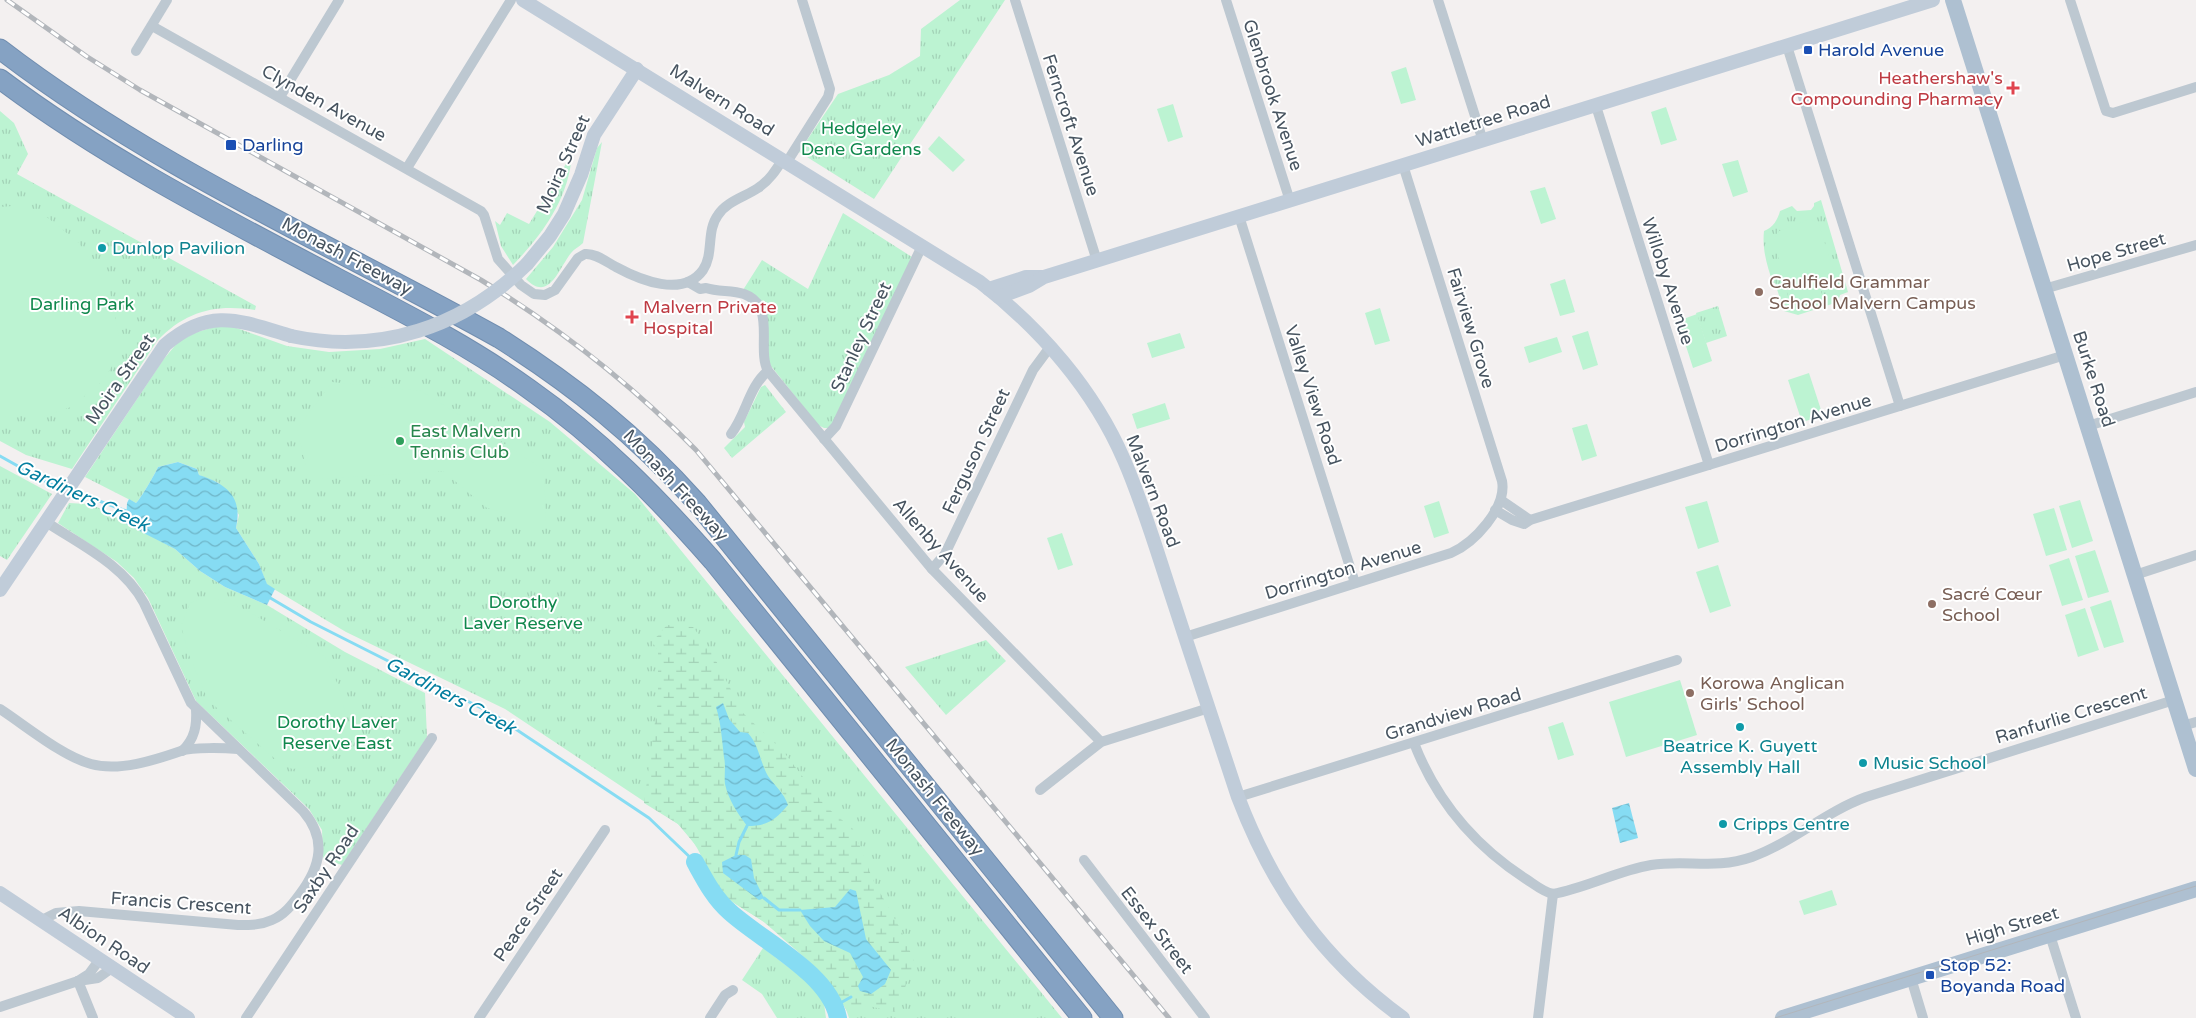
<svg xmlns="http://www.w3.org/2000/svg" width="2196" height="1018" font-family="'Varela Round',sans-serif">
<defs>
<pattern id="grass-tufts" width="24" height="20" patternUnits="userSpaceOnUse" patternTransform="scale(1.25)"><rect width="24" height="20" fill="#bcf3d2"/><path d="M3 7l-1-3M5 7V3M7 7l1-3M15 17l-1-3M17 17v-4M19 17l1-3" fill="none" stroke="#a3d2b7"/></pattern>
<pattern id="wetland-marsh" width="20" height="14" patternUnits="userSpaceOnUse" patternTransform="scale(1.25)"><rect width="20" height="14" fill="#bcf3d2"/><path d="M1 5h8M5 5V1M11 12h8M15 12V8" fill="none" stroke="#a3d2b7"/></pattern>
<pattern id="water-waves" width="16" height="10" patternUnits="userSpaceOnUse" patternTransform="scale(1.25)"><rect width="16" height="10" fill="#86dcf3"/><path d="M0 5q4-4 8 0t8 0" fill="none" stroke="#6fb5c8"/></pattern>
</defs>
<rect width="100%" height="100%" fill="#f3f0f0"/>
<g fill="url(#grass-tufts)">
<path d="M960,0H1005L874,199L799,152L838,94L889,75L920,56L921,29Z"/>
<path d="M0,111L14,123L28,154L17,174L256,306L255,310C215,304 186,311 157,341L72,469L26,455L0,441Z"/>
<path d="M602,142L583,243C579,247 574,249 571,253C559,268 549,303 526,279L553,247L582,200L597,148Z"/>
<path d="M572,154C569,198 543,234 513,265L501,246L495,221L500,225L507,213L529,224Z"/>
<path d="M1821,200L1848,292L1840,295L1838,302L1798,315L1784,311L1775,283H1773C1767,266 1762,249 1764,231C1773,228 1778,219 1780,211L1792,206L1797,211L1811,210L1814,206V203Z"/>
<path d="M843,213L912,257L834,421L829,428H824L818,425L771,366L768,359L767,314L743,290L762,260L808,289Z"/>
<path d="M1718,306L1727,336L1706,343L1696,313Z"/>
<path d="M231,326L287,346L329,352L380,349L425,339L550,422L635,494L1062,1018H849C841,985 791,943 764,922C750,912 733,904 720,891C708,879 706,862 697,848C692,839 685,832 678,824L505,709L346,632L267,585L259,564L236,528L239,515L219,483L199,475L197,469L178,462L158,467C155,474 140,500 136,503L85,477L163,360L178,342L194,333L214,327Z"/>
<path d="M765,385L786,412L732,458L724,448L745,427L744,422L761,387Z"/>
<path d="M0,466L52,494L7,560L0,556Z"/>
<path d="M69,503L87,504L97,507L175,549L200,571L225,587L267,605L345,652L425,693L427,737L342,865L323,859L322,830L309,809L196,701L148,598L134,578L117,562L58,523Z"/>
<path d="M986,640L1006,661L946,715L905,667Z"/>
<path d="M763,948L816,988L824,1003L826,1018H777L762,994L742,980Z"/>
</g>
<path fill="url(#wetland-marsh)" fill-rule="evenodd" d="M667,625L693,627L712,653L743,713L783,751L825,806L853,829L873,880L901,930L915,963L895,1012L864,1005L847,1011L832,986L821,972L764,922L734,903L719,890L712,881L698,848L678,824L644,803L658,700V650L652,642ZM729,719L740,732L748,733L753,739L768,776L786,797L737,811L725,785L724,757L720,735L722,727ZM751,859L754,878L764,898L722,862ZM850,889L856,891L866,939L885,961L858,986L863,977L850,953L824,941L801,910L835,907Z"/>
<g fill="#bcf3d2">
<path d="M1406,67L1416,100L1401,104L1391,72Z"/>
<path d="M1173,104L1183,137L1168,142L1157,109Z"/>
<path d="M1666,107L1677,140L1661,145L1651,112Z"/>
<path d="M939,136L965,160L953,172L928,149Z"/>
<path d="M1738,160L1748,192L1733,197L1722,164Z"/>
<path d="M1545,187L1556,219L1541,224L1530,191Z"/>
<path d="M12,206L48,218L79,243L110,292L119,337L115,361L103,381L71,407L42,417L0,410V207Z"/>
<path d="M1810,219L1819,225L1836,278L1832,279L1831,277L1818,283L1824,300L1795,305L1789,300L1774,240L1779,231Z"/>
<path d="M1565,279L1575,312L1560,316L1550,284Z"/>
<path d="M1380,308L1390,341L1375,345L1365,313Z"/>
<path d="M1697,314L1712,361L1693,368L1678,321Z"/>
<path d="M1588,331L1598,365L1583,370L1572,336Z"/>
<path d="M1180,333L1185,348L1152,358L1147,343Z"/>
<path d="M1557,337L1562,352L1529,363L1524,347Z"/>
<path d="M1809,373L1823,416L1802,422L1788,380Z"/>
<path d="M332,382L421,391L485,431L498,432L497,439L544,470L546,522H523L522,517L487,508L443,471L320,479L319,476H308L297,429Z"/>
<path d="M1165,403L1170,419L1137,429L1132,414Z"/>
<path d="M1587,424L1597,456L1582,461L1572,428Z"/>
<path d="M2080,500L2093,541L2072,548L2059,506Z"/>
<path d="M1439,501L1449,533L1434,538L1424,506Z"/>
<path d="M1707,501L1719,542L1698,549L1685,507Z"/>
<path d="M2054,508L2067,550L2046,556L2033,514Z"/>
<path d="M1062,533L1073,565L1058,570L1047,538Z"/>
<path d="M2095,550L2109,592L2088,598L2075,556Z"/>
<path d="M2069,558L2083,600L2062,606L2049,565Z"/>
<path d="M1718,565L1731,606L1710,613L1696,572Z"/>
<path d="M208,596L246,610L325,657L339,687L346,716L341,745L331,758L312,767L292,769L274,758L208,700L189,655L181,626L190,603Z"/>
<path d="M2111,600L2124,642L2104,648L2090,607Z"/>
<path d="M2085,608L2099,650L2078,657L2065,615Z"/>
<path d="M1680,680L1697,735L1626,757L1609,702Z"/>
<path d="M1563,722L1574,755L1558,760L1548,727Z"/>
<path d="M1832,890L1837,905L1804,915L1799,901Z"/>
<path d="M994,1011L1016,1015L1020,1018H962L973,1013Z"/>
</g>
<g fill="url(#water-waves)">
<path d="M178,462L197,469L199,475C227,484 243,497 236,528L259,564L267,584L275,589L267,605L225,587L200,571L175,549L126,524L127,503L129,499L136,503C140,500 155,474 158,467Z"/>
<path d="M723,703L729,719L740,732L748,733C759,745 760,762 768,776C775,786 784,793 788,805C775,820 768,826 747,826C738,814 728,799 725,784C724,775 726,766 724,757C722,740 721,723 716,707Z"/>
<path d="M1629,803L1638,838L1620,843L1612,808Z"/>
<path d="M736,855H745L751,859L754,878L764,898L759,900L723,873L722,862Z"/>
<path d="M850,889L856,891L866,939L891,970L885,984L871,994L860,991L858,986L863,977L850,953L824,941L810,926L800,910L835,907Z"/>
</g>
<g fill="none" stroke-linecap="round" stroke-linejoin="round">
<g stroke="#86dcf3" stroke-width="3">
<path d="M0,456L50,484L64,488"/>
<path d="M72,491L129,512"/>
<path d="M267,596L311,622L493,714L649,818L695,862"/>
<path d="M736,855L739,842L747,826"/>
<path d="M764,898L779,910H800"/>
<path d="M835,1006L851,997"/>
</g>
<path stroke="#86dcf3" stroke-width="18" d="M695,862C705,880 714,898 730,912C762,941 830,974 838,1018"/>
<defs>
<g id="highway">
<path d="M0,49C152,166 332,245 499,338C576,387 636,435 697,503L1113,1018"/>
<path d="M0,79C105,158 221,217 337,278C402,312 470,346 529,389C600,439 656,496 713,561L1082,1018"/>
</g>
</defs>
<use href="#highway" stroke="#708daf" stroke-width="21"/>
<g stroke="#bdc8d1" stroke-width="10">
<path d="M1015,0L1097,261"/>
<path d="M1226,0L1290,201"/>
<path d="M1438,0L1483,141"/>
<path d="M2070,0L2106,111L2113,113L2196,87"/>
<path d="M152,26L481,211L484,215L498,259L521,285L534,294L545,295L555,290L578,258L585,254C596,253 606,262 616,267C640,280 683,298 703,270C714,254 706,231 718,215C727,201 745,197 758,188C769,181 776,170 783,159"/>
<path d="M1787,46L1900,406"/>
<path d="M136,51L167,0"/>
<path d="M280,97L339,0"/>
<path d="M1596,106L1709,465"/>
<path d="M787,162L828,97L830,89L802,0"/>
<path d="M407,168L511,0"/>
<path d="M1239,216L1355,583"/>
<path d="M688,282L700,289L706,288C718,292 732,290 744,294C777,306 756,348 768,371L932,569L1101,742"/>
<path d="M2044,289L2196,245"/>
<path d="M2088,426L2196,392"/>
<path d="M731,434C746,415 749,386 768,371"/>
<path d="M824,439L836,426L922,246"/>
<path d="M1501,500L1530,520"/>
<path d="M1495,510L1512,520L1524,524L1530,520L2065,355"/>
<path d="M932,569L945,554L1033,370L1050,347"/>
<path d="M2135,575L2196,555"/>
<path d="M1185,637L1451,553C1474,543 1507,508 1502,481L1403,165"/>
<path d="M0,709C26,726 62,756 91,764C119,772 155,760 181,751C193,747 225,748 238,749"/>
<path d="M2182,726L2196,722"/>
<path d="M1414,743C1436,800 1475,846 1526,879C1534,884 1543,892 1553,894C1586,888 1617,871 1651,865C1687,859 1714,870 1752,857C1793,842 1825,812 1866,797L2174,700"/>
<path d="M182,751C195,739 197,725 196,709"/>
<path d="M1040,790L1101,742L1209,708"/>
<path d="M1238,797L1677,660"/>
<path d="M1084,860L1205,1018"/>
<path d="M42,920L56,913L79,911L238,925C251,925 261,925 272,920C284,915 292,905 300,894C321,866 327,839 303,811L191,703L144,603C124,565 81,545 46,522"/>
<path d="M2050,935L2076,1018"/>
<path d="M1911,978L1923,1018"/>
<path d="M78,981L93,1018"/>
<path d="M78,981L89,974L100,959"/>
<path d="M0,1007L78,981L98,978L112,968"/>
<path d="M246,1018L432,738"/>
<path d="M479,1018L605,830"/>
<path d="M710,1018L725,995L733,990"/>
<path d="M1538,1018L1553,894"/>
</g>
<g stroke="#c0ccd9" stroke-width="14">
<path d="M523,0L980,282C1040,328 1094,390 1124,460C1144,506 1158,555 1174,603C1195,668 1217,733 1238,797C1273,889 1323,960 1403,1018"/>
<path d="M527,264L550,236L564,214L581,175L594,135L637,69"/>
<path d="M989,289L1026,277H1043"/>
<path d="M999,297L1029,286L1044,277L1933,0"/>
<path d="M0,590L165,345C210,306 241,321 291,336"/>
<path d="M0,893L188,1018"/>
</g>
<g stroke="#aec0d1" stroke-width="16">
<path d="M1953,0L2196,769"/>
<path d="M1783,1018L2196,889"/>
</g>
<use href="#highway" stroke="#85a2c3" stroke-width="19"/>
<path stroke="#b2b6bb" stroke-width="1" d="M1775,1018L2196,886"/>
<defs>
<path id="rail" d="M7,0L86,56L140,90L481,280C561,329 630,383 696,450L1169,1018"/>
</defs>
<use href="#rail" stroke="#b2b6bb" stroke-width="5"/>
<use href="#rail" stroke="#fff" stroke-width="3" stroke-dasharray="9" stroke-linecap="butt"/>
<path stroke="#c0ccd9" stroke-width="14" d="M291,336C380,355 463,327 527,264"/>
</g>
<g fill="#1a4fb4" stroke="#fff" stroke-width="2">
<rect x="1803" y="45" width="10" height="10" rx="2.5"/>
<rect x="225" y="139" width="12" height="12" rx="2.5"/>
<rect x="1925" y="970" width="10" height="10" rx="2.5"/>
</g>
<g fill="#e0444e" stroke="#fff" stroke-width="2">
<path d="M2010.5 80.5h5v5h5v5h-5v5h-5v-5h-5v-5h5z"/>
<path d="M629.5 309.5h5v5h5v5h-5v5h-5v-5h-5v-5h5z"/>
</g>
<g fill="#0f9aa8" stroke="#fff" stroke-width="2">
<circle cx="102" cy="248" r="5"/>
<circle cx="1740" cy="727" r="5"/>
<circle cx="1863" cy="763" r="5"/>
<circle cx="1723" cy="824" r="5"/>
</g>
<g fill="#8d6e63" stroke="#fff" stroke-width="2">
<circle cx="1759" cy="292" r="5"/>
<circle cx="1932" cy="604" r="5"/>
<circle cx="1690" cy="693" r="5"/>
</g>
<circle fill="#2e9e5b" stroke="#fff" stroke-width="2" cx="400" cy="441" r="5"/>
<g text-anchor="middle" stroke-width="4" stroke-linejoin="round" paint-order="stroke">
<g font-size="18" fill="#164399" stroke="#fff" text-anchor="start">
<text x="1818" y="56">Harold Avenue</text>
<text x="242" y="151">Darling</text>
<text x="1940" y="971">Stop 52:<tspan x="1940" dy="21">Boyanda Road</tspan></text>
</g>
<g font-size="18" fill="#be3a42" stroke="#fff" text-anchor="end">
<text x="2003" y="84">Heathershaw's<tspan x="2003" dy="21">Compounding Pharmacy</tspan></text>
<text x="643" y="313" text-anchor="start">Malvern Private<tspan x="643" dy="21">Hospital</tspan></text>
</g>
<g font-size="18" fill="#475460" stroke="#fff">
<text transform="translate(1273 95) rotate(72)" y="6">Glenbrook Avenue</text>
<text transform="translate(722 100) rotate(32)" y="6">Malvern Road</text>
<text transform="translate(324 103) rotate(29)" y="6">Clynden Avenue</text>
<text transform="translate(1483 121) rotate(-17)" y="6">Wattletree Road</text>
<text transform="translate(1071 125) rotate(72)" y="6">Ferncroft Avenue</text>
<text transform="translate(563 164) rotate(-66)" y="6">Moira Street</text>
<text transform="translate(2116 252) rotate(-16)" y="6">Hope Street</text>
<text transform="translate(347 256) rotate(28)" y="6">Monash Freeway</text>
<text transform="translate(1668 281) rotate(72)" y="6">Willoby Avenue</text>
<text transform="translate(1471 328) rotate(73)" y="6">Fairview Grove</text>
<text transform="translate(861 337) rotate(-65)" y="6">Stanley Street</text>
<text transform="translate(120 379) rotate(-55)" y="6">Moira Street</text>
<text transform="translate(2094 379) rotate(72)" y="6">Burke Road</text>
<text transform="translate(1313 395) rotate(72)" y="6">Valley View Road</text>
<text transform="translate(1793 423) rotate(-17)" y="6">Dorrington Avenue</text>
<text transform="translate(976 451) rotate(-65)" y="6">Ferguson Street</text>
<text transform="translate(676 485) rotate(47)" y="6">Monash Freeway</text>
<text transform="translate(1153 491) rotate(69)" y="6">Malvern Road</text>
<text transform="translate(941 550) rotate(48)" y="6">Allenby Avenue</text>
<text transform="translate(1343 570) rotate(-17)" y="6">Dorrington Avenue</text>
<text transform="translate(1453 714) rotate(-17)" y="6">Grandview Road</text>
<text transform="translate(2071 715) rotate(-17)" y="6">Ranfurlie Crescent</text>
<text transform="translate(935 797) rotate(51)" y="6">Monash Freeway</text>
<text transform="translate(326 869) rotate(-56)" y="6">Saxby Road</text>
<text transform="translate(181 903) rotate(4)" y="6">Francis Crescent</text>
<text transform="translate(528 915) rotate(-56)" y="6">Peace Street</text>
<text transform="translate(2012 926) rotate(-17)" y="6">High Street</text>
<text transform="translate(1157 930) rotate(52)" y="6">Essex Street</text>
<text transform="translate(104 940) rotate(34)" y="6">Albion Road</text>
</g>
<g font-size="18" fill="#10884d" stroke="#fff">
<text x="861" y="134">Hedgeley<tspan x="861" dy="21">Dene Gardens</tspan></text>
<text x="82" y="310">Darling Park</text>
<text x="523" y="608">Dorothy<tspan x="523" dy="21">Laver Reserve</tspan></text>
<text x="337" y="728">Dorothy Laver<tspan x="337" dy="21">Reserve East</tspan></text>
</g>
<g font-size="18" fill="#0d838f" stroke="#fff" text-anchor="start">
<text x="112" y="254">Dunlop Pavilion</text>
<text x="1740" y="752" text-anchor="middle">Beatrice K. Guyett<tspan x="1740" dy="21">Assembly Hall</tspan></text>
<text x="1873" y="769">Music School</text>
<text x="1733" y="830">Cripps Centre</text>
</g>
<g font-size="18" fill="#785e54" stroke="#fff" text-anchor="start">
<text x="1769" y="288">Caulfield Grammar<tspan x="1769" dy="21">School Malvern Campus</tspan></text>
<text x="1942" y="600">Sacré Cœur<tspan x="1942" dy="21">School</tspan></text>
<text x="1700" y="689">Korowa Anglican<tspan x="1700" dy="21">Girls' School</tspan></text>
</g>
<g font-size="18" fill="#27864d" stroke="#fff" text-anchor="start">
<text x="410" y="437">East Malvern<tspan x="410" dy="21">Tennis Club</tspan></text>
</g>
<g font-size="19" font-style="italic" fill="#037e9f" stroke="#fff">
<text transform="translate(83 495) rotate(25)" y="7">Gardiners Creek</text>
<text transform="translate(451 695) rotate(28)" y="7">Gardiners Creek</text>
</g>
</g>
</svg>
